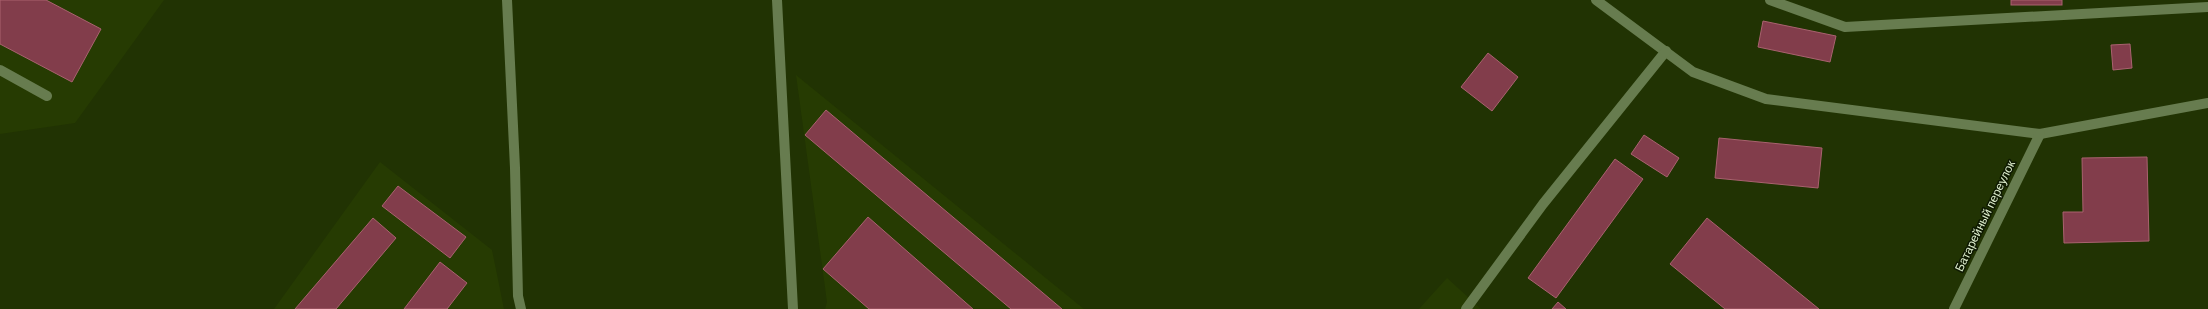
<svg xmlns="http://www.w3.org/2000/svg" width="2208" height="309" font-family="Barlow,sans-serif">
<rect width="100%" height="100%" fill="#213303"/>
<g fill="#263b02">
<path d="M0,0H164L75,123L0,134Z"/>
<path d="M796,75L1084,309H825L827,302Z"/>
<path d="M380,162L492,250L504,309H274Z"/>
<path d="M1447,278L1481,309H1419Z"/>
</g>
<g fill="#823d4b" stroke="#a9626f">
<path d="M0,0H46L101,29L72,82L0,44Z"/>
<rect x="2011" y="0" width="51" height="5"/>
<path d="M1763,21L1836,36L1830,62L1758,47Z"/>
<path d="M2130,44L2132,68L2113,70L2111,45Z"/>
<path d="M1488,53L1518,77L1492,111L1461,87Z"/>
<path d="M826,110L1062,309H1011L805,135Z"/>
<path d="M1644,135L1679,158L1667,177L1631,154Z"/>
<path d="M1719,138L1822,148L1818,188L1715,178Z"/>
<path d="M2147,157L2149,241L2064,243L2063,212H2083L2082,158Z"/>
<path d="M1615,159L1643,179L1556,298L1528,278Z"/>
<path d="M398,186L466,237L450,258L382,206Z"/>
<path d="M868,217L973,309H869L823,269Z"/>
<path d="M373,218L396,238L336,309H295Z"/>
<path d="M1707,218L1819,309H1725L1670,264Z"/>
<path d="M440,262L467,283L447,309H404Z"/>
<path d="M1558,302L1566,309H1552Z"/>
</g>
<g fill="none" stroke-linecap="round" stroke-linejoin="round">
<g stroke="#677c4f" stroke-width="10">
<path d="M507,0L515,168L518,296L521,309"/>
<path d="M777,0L793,309"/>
<path d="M1596,0L1693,72L1766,99L2040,134L2208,103"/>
<path d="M1770,0L1845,27L2208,7"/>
<path d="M0,70L47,96"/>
<path d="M1466,309L1543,204L1666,51"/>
<path d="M1954,309L2040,134"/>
</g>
</g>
<g text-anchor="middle" stroke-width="3" stroke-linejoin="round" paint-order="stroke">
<g font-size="12" fill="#deeecd" stroke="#0e1902">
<text transform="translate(1985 216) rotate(-64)" y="4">Батарейный переулок</text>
</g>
</g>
</svg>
